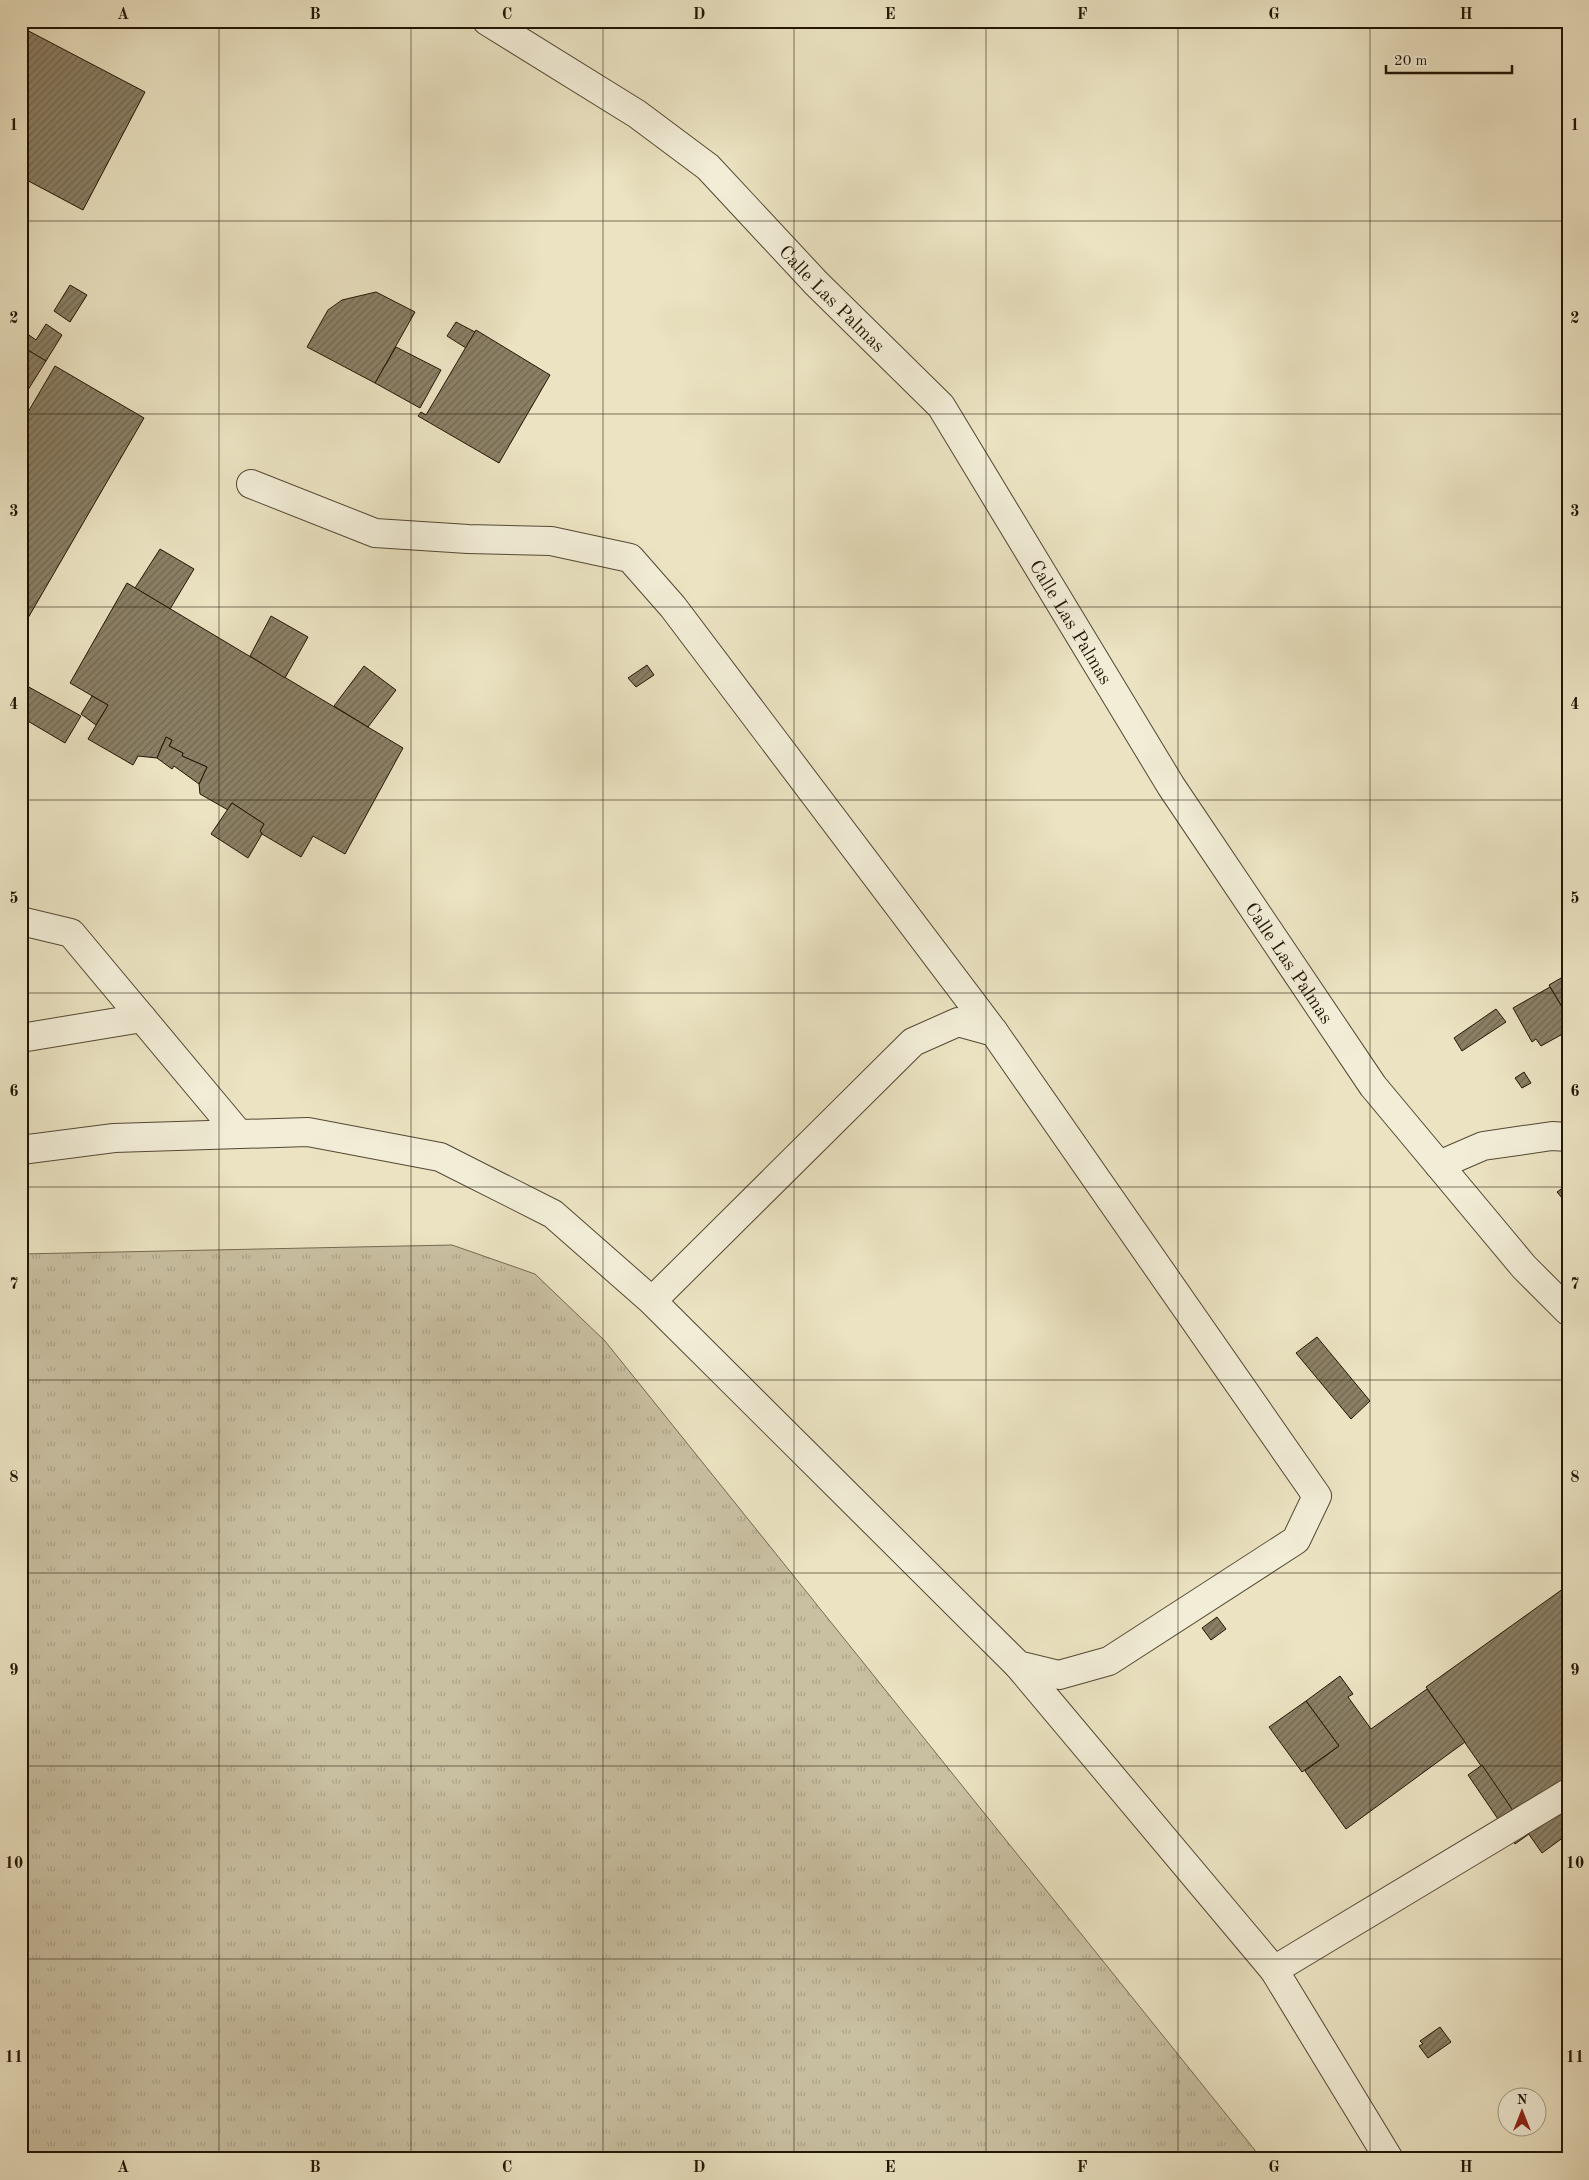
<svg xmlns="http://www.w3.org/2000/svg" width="1589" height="2180" font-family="'Old Standard TT',serif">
<defs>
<pattern id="grass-tufts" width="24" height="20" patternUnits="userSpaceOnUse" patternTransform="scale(1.25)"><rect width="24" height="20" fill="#c9c0a2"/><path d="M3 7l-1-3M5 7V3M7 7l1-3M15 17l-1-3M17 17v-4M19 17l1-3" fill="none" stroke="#aca48a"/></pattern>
<pattern id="building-hatch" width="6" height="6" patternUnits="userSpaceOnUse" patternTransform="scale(1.25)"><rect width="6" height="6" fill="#8b8066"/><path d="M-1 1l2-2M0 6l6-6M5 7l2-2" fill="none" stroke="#716852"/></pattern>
</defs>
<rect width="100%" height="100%" fill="#ebe3c2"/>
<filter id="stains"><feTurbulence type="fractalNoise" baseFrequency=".004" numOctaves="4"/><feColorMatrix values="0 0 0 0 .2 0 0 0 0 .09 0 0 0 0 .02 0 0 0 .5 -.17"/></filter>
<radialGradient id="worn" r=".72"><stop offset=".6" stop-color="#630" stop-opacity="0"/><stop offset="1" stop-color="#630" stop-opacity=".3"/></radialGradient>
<path fill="url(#grass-tufts)" stroke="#766a52" d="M452,1245L535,1274L605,1341L1262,2159H21V1254Z"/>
<g fill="url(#building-hatch)" stroke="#221503">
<path d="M21,27L145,92L83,210L21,177Z"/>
<path d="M70,285L87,295L70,322L54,311Z"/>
<path d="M376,292L415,312L375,383L307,347L328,310L342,300Z"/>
<path d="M456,322L475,332L466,348L447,336Z"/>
<path d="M46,324L62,335L46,361L21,346V340L26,333L36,340Z"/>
<path d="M476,330L550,375L499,463L418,416L421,412L426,415Z"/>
<path d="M21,346L46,361L21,401Z"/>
<path d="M396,347L441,370L420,408L375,383Z"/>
<path d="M55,366L144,418L21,630V424Z"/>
<path d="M160,549L194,569L170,609L135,588Z"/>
<path d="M127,583L403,748L345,854L313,836L301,857L262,834L260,831L264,824L232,803L228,810L200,794L199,784L207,767L182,756L183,753L169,746L172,740L166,737L157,758L138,756L133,765L88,739L108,705L70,683Z"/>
<path d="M271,616L308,637L285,678L250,656Z"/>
<path d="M647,665L654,675L636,687L628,678Z"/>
<path d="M364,666L396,690L368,727L334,706Z"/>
<path d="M21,679L29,683L27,686L81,716L65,743L21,717Z"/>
<path d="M92,696L108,705L96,725L81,714Z"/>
<path d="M166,737L172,740L169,746L183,753L182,756L207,767L199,784L174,766L172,769L157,758Z"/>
<path d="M232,803L264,824L260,831L262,834L248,858L211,834Z"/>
<path d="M1568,974V1017L1549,985Z"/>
<path d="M1550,987L1568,1017V1031L1541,1046L1536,1039L1532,1042L1513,1008Z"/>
<path d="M1496,1009L1506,1022L1462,1051L1454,1038Z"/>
<path d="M1524,1072L1531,1083L1522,1088L1515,1078Z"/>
<path d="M1568,1184V1205L1557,1192Z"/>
<path d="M1317,1337L1370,1401L1351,1419L1296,1353Z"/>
<path d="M1567,1586L1568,1834L1542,1853L1426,1687Z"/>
<path d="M1217,1617L1226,1629L1211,1640L1202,1628Z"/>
<path d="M1340,1676L1353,1694L1348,1697L1371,1729L1427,1689L1465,1742L1346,1829L1305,1771L1339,1746L1306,1701Z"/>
<path d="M1306,1701L1339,1746L1302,1772L1269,1727Z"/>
<path d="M1482,1765L1529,1834L1515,1844L1468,1775Z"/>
<path d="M1440,2027L1451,2042L1428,2058L1419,2046L1423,2044L1420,2041Z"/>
</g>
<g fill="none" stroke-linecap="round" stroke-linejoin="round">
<defs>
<g id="minor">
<path id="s1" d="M487,21L637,114L708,167L816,283L941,406L1171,786L1373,1086L1524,1267L1568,1311"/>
<path d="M251,484L375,533L468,539L551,541L630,558L673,607L994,1032"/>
<path d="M21,921L71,933L239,1134"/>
<path d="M21,1038L142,1018"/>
<path d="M21,1150L114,1138L308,1132L440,1157L553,1214L652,1301L1018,1665L1059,1675L1109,1661L1296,1540L1317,1496L994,1032L958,1022L913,1042L652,1301"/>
<path d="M1439,1165L1483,1146L1552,1136L1568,1137"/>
<path d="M1018,1665L1274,1970L1568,1793"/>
<path d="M1274,1970L1389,2159"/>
</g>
</defs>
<use href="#minor" stroke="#544833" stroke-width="30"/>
<use href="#minor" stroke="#f2edd7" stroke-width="28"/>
</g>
<path fill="none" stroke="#221503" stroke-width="1" stroke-opacity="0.55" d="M219,21V2159M411,21V2159M603,21V2159M794,21V2159M986,21V2159M1178,21V2159M1370,21V2159M21,221H1568M21,414H1568M21,607H1568M21,800H1568M21,993H1568M21,1187H1568M21,1380H1568M21,1573H1568M21,1766H1568M21,1959H1568"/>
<g text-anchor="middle" stroke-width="4" stroke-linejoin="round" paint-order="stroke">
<g font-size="19" fill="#221503" stroke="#f2edd7">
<text dy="7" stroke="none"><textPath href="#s1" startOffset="446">Calle Las Palmas</textPath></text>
<text dy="7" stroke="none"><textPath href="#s1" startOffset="851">Calle Las Palmas</textPath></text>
<text dy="7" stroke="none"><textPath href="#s1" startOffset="1256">Calle Las Palmas</textPath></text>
</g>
</g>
<rect width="1589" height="2180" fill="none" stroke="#ebe3c2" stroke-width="55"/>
<g transform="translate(1522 2112)"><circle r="24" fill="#f2edd7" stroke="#9f9782"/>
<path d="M0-4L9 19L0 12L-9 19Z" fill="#8f2418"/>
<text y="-8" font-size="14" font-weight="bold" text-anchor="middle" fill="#221503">N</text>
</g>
<path d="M1386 65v8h126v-8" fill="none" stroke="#221503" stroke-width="2.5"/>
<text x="1394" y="65" font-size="15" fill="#221503" stroke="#f2edd7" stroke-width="4" paint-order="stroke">20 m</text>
<rect x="28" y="28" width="1534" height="2124" fill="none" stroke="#221503" stroke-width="2"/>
<g font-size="16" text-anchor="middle" font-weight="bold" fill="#221503">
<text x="123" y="19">A</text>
<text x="315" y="19">B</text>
<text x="507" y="19">C</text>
<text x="699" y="19">D</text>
<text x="890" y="19">E</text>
<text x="1082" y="19">F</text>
<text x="1274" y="19">G</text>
<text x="1466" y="19">H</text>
<text x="14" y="130">1</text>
<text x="1575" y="130">1</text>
<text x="14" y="323">2</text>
<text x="1575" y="323">2</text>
<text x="14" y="516">3</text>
<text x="1575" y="516">3</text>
<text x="14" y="709">4</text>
<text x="1575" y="709">4</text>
<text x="14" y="903">5</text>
<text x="1575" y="903">5</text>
<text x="14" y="1096">6</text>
<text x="1575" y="1096">6</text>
<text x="14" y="1289">7</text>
<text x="1575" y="1289">7</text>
<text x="14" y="1482">8</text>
<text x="1575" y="1482">8</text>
<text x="14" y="1675">9</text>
<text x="1575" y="1675">9</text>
<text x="14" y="1868">10</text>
<text x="1575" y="1868">10</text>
<text x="14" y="2062">11</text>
<text x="1575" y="2062">11</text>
<text x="123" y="2172">A</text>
<text x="315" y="2172">B</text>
<text x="507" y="2172">C</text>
<text x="699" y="2172">D</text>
<text x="890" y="2172">E</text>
<text x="1082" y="2172">F</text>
<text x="1274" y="2172">G</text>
<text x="1466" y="2172">H</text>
</g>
<rect width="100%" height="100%" filter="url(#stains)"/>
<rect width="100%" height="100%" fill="url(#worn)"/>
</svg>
